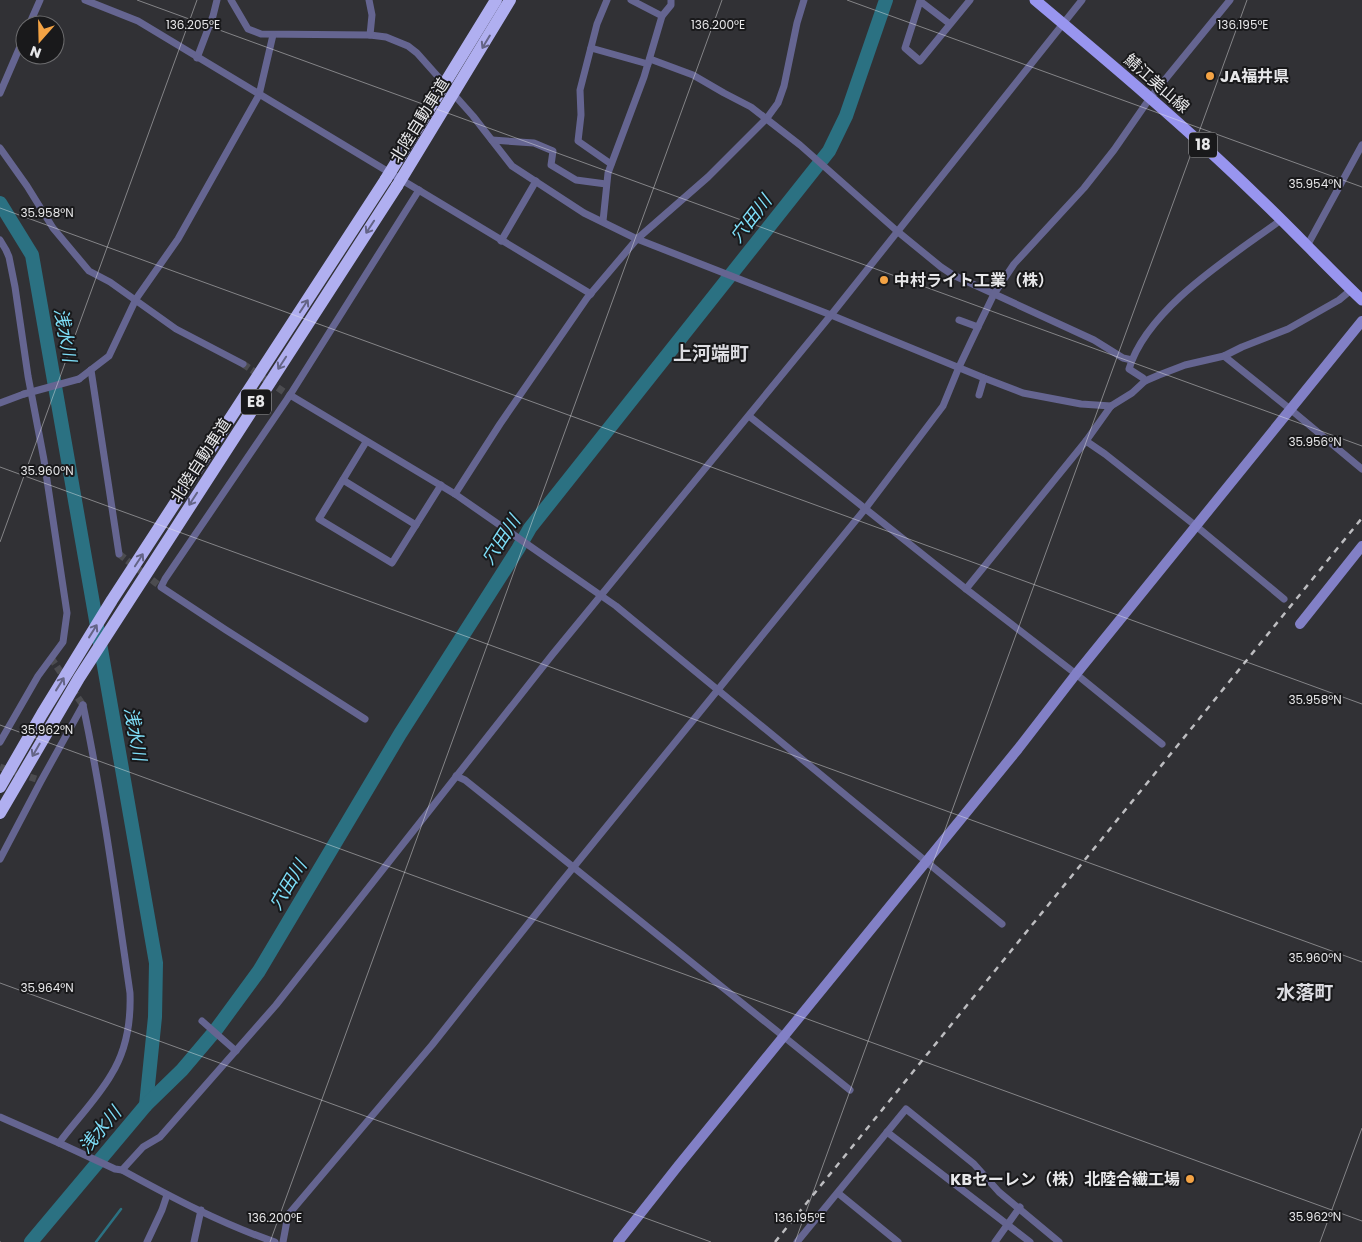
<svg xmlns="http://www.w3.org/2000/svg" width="1362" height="1242" font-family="Poppins,'Noto Sans JP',sans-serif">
<rect width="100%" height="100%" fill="#313135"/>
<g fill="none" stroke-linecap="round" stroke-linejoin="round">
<path stroke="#2b7182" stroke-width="2.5" d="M96,1242L121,1209"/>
<g stroke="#2b7182" stroke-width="14">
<path d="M0,203L32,255L156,963L155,1017L146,1105"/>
<path d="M31,1242L146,1105L182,1070L215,1031L259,971L400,734L518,549L530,528L829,151L846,116L886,0"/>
</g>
<g stroke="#4c4c50" stroke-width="7" stroke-dasharray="7 3.5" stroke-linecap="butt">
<path d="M243,364L293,398"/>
<path d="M119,554L161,587"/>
<path d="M51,658L66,680"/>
<path d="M72,689L83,705"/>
<path d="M0,767L36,779"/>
</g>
<g stroke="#656591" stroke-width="7">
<path d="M85,0L138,21L591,294"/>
<path d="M231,0L248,29L261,34L370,35L386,37L408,46L417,53L473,116L512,166L584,213L637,239L831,315L984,378L1023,393L1081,404L1111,406"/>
<path d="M369,0L372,15L370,35"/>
<path d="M607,0L597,24L580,90L581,115L578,141L611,164"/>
<path d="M631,0L662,16"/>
<path d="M950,24L920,1L905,48L920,61L970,0"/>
<path d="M29,25L40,0"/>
<path d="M591,48L648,64"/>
<path d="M197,58L213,16L217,0"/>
<path d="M650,59L693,75L724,93L751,107L800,145L897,231L941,267L953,275L1094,340L1123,358L1132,360"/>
<path d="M0,93L25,35"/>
<path d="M492,140L534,143L553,151L551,165L576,180L606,184"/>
<path d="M0,148L27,186L53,228L89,271L110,282L176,329L243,364"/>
<path d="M603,221L608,173L644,77L662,16L671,5V0"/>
<path d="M0,240L6,250L9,257L15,287L28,376L44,460L67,613L63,642L38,676L0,742"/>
<path d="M501,241L536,181"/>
<path d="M1307,246L1362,145"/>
<path d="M959,320L978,327"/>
<path d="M1224,356L1290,409L1362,469"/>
<path d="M91,370L119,554"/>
<path d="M79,379L109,356L136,299L178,239L246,118L259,95L273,35"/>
<path d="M1145,381L1143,378L1129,369C1147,308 1232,256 1281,220"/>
<path d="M290,395L455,494L616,606L1002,924"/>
<path d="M979,395L984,378"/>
<path d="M0,403L24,394"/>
<path d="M749,416L966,589L1076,674L1162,744"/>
<path d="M1086,441L1105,454L1196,526L1284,599"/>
<path d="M366,442L319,519L392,563L441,485"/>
<path d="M343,480L416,525"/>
<path d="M455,494L500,424L587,298L637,239L708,177L767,118L778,103L784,86L797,23L804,0"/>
<path d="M966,589L1086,441L1111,406L1132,393L1145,381L1159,375L1185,365L1224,356L1242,347L1288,329L1339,300L1351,290"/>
<path d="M365,719L226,630L161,587L165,579L290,395L419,190"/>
<path d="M456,776L465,780L500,808L850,1090"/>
<path d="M0,859L41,781L83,705"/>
<path d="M202,1021L236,1051"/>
<path d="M0,1117L59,1143L115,1169L122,1170C171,1197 222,1224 275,1242"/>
<path d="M887,1132L1030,1242"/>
<path d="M59,1143C76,1120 97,1099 111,1075C126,1051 131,1021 130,993C116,897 103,800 83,705"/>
<path d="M122,1170L143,1147L160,1137L276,1005L552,655L831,315L1082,0"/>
<path d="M838,1193L898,1242"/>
<path d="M147,1242L162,1210L167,1195"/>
<path d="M194,1242L201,1210"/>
<path d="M283,1242L288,1215L432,1045L559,885L865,509L943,406L959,367L978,327L994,294L1014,264L1084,188L1114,150L1150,98L1230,0"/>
<path d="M797,1242L906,1109L974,1164L999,1192L1059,1242"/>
<path d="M995,1242L1020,1207"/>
</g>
<g stroke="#8280c6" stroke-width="10">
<path d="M1300,624L1362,546"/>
<path d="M618,1242L678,1166L1018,749L1076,674L1362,321"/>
</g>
<path stroke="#9895ef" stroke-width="11" d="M1035,0C1110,63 1186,127 1257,196C1293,230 1326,266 1362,300"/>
<g stroke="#b0aff0" stroke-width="12">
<path d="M0,787L42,714L112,600L386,179"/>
<path d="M0,813L79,678L397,186"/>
</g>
<path stroke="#bdbdc0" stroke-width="2.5" stroke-dasharray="6 6" stroke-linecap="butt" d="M775,1242L1362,518"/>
<path stroke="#656591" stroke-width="7" d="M24,394L79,379"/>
<g stroke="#b0aff0" stroke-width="12">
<path d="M386,179L496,0"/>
<path d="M397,186L510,0"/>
</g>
</g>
<defs><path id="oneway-shaft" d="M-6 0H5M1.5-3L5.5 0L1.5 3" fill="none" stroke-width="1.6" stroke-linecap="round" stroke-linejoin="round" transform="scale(1.25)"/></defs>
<g stroke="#646486">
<use href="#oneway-shaft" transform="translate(486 42) rotate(121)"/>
<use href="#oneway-shaft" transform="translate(370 227) rotate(123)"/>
<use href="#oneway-shaft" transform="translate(304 306) rotate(-57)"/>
<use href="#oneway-shaft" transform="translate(282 363) rotate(123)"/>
<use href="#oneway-shaft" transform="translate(193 499) rotate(123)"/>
<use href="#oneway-shaft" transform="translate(139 560) rotate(-57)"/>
<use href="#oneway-shaft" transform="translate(93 631) rotate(-58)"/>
<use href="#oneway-shaft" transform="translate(60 684) rotate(-58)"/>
<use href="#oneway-shaft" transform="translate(36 750) rotate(120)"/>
</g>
<path fill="none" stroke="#e8e8ea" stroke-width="1" stroke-opacity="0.45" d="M137,0L1362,446M847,0L1362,187M0,208L1362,704M0,467L1362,962M0,542L197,0M0,725L1362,1221M0,983L711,1242M0,1242H1M270,1242L722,0M795,1242L1247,0M1320,1242L1362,1128"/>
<g fill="#f4a344" stroke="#19191b" stroke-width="2">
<circle cx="1210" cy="76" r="5"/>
<circle cx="884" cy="280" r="5"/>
<circle cx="1190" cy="1179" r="5"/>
</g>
<g text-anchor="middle" stroke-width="4" stroke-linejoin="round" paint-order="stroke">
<g fill="#19191b" stroke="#aaaaac" stroke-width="1">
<rect x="1189" y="132.5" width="28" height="25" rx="4"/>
<rect x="241" y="389.5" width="30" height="25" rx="4"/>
</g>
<g font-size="15" font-weight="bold" fill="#e8e8ea">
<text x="1203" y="150">18</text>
<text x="256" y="407">E8</text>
</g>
<g font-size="16" font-weight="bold" fill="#e8e8ea" stroke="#19191b" text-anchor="start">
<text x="1220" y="82">JA福井県</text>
<text x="894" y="286">中村ライト工業（株）</text>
<text x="1180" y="1185" text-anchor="end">KBセーレン（株）北陸合繊工場</text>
</g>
<g font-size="16" fill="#e8e8ea" stroke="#19191b">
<text transform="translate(1157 83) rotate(41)" y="6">鯖江美山線</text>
<text transform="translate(419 120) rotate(-58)" y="6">北陸自動車道</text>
<text transform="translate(200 460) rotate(-57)" y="6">北陸自動車道</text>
</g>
<g font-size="18" font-style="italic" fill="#7edef8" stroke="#19191b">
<text transform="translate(751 219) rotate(-52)" y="6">穴田川</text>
<text transform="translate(65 335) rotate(80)" y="6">浅水川</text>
<text transform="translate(501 540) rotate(-57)" y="6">穴田川</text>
<text transform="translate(135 734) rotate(80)" y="6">浅水川</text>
<text transform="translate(288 885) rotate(-59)" y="6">穴田川</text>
<text transform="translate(100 1130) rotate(-50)" y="6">浅水川</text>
</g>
<g font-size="19" font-weight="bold" fill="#dcdce1" stroke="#19191b">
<text x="711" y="360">上河端町</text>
<text x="1305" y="999">水落町</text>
</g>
</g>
<g font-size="12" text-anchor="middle" fill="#e8e8ea" stroke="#19191b" stroke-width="4" stroke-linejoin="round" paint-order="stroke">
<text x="193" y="29">136.205°E</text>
<text x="718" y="29">136.200°E</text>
<text x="1243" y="29">136.195°E</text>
<text x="1315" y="188">35.954°N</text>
<text x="47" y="217">35.958°N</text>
<text x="1315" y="446">35.956°N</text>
<text x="47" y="475">35.960°N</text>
<text x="1315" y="704">35.958°N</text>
<text x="47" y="734">35.962°N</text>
<text x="1315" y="962">35.960°N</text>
<text x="47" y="992">35.964°N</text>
<text x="1315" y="1221">35.962°N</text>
<text x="275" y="1222">136.200°E</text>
<text x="800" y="1222">136.195°E</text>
</g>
<g transform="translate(40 40) rotate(200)"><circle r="24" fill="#19191b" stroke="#6c6c6e"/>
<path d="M0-4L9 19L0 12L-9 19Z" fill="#f4a344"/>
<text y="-8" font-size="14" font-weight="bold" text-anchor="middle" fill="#e8e8ea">N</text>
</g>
</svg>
